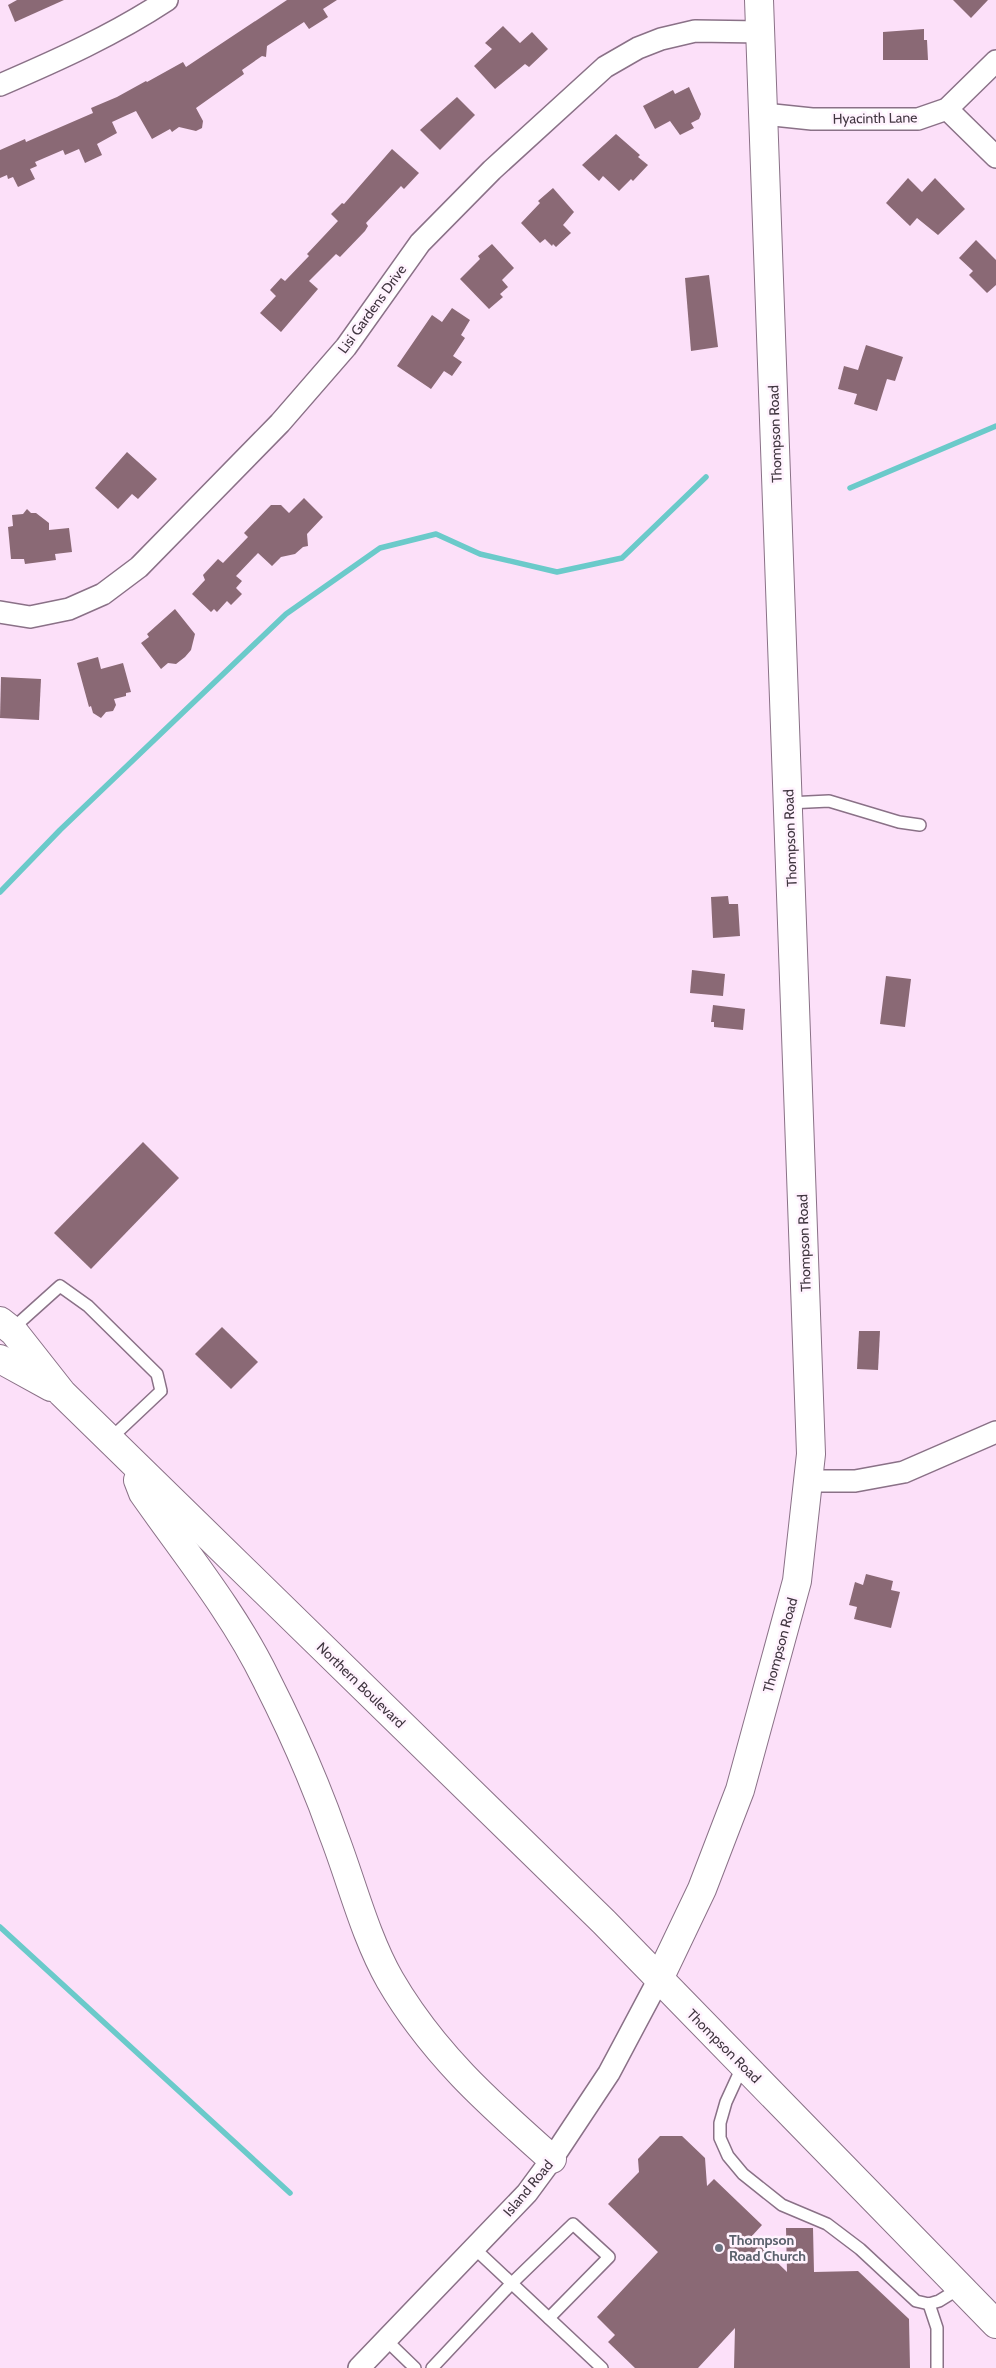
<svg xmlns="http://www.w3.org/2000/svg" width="996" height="2368" font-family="Cabin,sans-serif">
<rect width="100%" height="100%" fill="#fce0f9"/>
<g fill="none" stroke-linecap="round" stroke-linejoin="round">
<g stroke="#6bcaca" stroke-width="5.5">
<path d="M850,488L996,426"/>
<path d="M0,892L60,830L286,614L380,548L436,534L480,554L557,572L622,558L706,477"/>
<path d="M0,1927L290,2193"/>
</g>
</g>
<g fill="#8a6975">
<path d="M17,0H64L15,22L8,5Z"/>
<path d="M287,0H337L323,9L328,17L309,29L304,22L267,46L266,57L262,56L242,70L244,74L196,108L203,121L202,128L196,131L179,127L172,132L170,129L152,139L136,111L112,122L117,133L97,144L102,155L85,163L79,149L65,155L63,150L35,162L37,166L30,169L35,179L18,187L13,177L8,179L7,175L0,178V150L25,139L26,142L93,113L91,108L117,97L146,81L147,82L183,62L186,67Z"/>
<path d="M953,0H988L971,18Z"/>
<path d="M503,26L520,43L532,32L548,49L529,67L525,64L495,89L474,66L492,49L485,43Z"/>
<path d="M924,29V40H927L928,60H883V32Z"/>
<path d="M689,87L701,114L699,119L691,123L694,128L680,135L670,121L655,129L643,106L673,90L675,94Z"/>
<path d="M457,97L475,115L440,150L420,130Z"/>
<path d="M616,134L640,155L638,157L648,165L633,181L631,179L619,191L603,176L599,181L582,165Z"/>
<path d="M392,149L419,173L404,189L401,186L366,223L368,226L365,231L340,257L336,254L309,281L318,289L281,332L260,313L276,296L270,290L281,278L285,281L309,256L307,254L338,221L331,214L342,203L344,204Z"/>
<path d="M908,178L922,192L935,178L965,209L938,235L917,218L910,226L886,203Z"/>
<path d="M553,188L574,212L563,225L571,233L556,247L553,244L552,246L545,239L540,243L521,223L540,203L538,201Z"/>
<path d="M976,240L996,260V285L987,293L969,275L973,271L959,258Z"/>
<path d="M492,244L514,268L502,280L508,287L500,294L503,297L489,309L460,279L480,259L478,256Z"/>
<path d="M709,275L718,347L691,351L685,278Z"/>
<path d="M452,308L470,320L461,335L465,338L453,356L462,362L452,376L444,371L431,389L397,366L432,315L442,322Z"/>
<path d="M866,345L903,357L895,381L887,379L877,411L854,404L857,394L838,389L844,366L858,370Z"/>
<path d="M127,452L157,479L138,499L132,494L118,509L95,488Z"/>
<path d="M304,498L323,517L307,534L308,546L303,547L295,554L281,557L272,566L258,553L236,576L242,581L236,588L242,594L231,605L227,601L217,612L214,609L211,612L192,594L205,580L203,575L218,559L223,563L248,537L244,533L271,505H281L289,513Z"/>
<path d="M27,509L31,513H36L49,523V530L69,528L72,552L55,554L56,560L25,564L24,559H11L8,527L13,526L12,515L23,514Z"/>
<path d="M175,609L195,634L191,650L185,657L176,664L168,663L161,669L141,643L149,637L147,634Z"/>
<path d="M98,657L101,669L123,663L131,692L126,693V696L114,699L116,705L113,711L106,712L101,718L93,713L91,706L89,707L77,663Z"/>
<path d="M1,677L41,679L39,720L0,718Z"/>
<path d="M728,896L729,904H738L740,936L713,938L711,897Z"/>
<path d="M692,970L725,974L723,996L690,993Z"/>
<path d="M886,976L911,979L905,1027L880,1024Z"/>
<path d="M713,1005L745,1009L743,1030L714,1027V1022H711Z"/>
<path d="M143,1142L179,1178L91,1269L54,1233Z"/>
<path d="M222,1327L258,1362L231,1389L195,1354Z"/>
<path d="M859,1331H880L878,1370L857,1369Z"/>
<path d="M866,1574L893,1581L891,1590L900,1592L891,1628L854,1619L857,1607L849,1605L855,1582L863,1585Z"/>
<path d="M660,2136H682L705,2158L707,2186L714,2179L762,2225L751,2237L787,2272L786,2228H813L814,2272L858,2271L909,2319L910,2368H734L735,2328L698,2368H635L608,2342L615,2335L597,2317L658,2252L608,2204L639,2172L638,2159Z"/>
</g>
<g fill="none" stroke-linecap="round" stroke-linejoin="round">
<defs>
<g id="lane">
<path d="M788,803L829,801L899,822L920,825"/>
<path d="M11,1330L60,1286L88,1306L157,1374L161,1391L109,1440"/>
<path d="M743,2065L726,2102L720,2123V2138L728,2156L743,2174L782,2205L827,2224L860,2249L916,2301L929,2304L939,2301L960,2288"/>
<path d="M474,2248L602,2368"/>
<path d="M929,2304L937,2328V2368"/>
<path d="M386,2340L415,2368"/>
<path d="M432,2368L511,2284L573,2224L609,2257L549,2318"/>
</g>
<g id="street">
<path d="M0,85C58,60 114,35 167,0"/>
<path d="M947,109L996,157"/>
<path d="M764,114L812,119H918L947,109L996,61"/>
<path d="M0,612L30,617L69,609L103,594L139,567L280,423L346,347L420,243L492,170L605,67L638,48L661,39L695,31L762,32"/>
<path d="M810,1481H855L904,1472L996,1432"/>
<path d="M359,2368L527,2193L552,2159L609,2073L659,1979"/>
</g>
<g id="secondary">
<path d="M0,1321L14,1332L62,1393L604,1922L996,2324"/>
<path d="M0,1359L51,1387"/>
<path d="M138,1480L143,1493C185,1553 234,1613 266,1679C292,1730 315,1782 334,1836C352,1883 365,1936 390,1980C433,2054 490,2104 552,2159"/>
<path d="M659,1979L702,1889L740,1790L797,1581L811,1454L759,0"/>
</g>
</defs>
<use href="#lane" stroke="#8a7187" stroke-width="14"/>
<use href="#street" stroke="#8a7187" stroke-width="24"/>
<use href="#secondary" stroke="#8a7187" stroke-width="30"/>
<use href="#lane" stroke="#fff" stroke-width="11"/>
<use href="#street" stroke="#fff" stroke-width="21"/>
<use href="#secondary" stroke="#fff" stroke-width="28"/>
</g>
<circle fill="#6b7280" stroke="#fff3fe" stroke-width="2" cx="719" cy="2248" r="5"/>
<g text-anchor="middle" stroke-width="5" stroke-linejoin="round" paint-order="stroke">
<g font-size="14" fill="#413640" stroke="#fff3fe">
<text transform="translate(875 118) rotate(-1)" y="5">Hyacinth Lane</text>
<text transform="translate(372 309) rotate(-54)" y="5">Lisi Gardens Drive</text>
<text transform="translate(775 434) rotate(-92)" y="5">Thompson Road</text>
<text transform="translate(790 838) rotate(-92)" y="5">Thompson Road</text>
<text transform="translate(804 1243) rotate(-92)" y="5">Thompson Road</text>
<text transform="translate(780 1645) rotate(-75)" y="5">Thompson Road</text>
<text transform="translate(361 1685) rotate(44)" y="5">Northern Boulevard</text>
<text transform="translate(724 2046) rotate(45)" y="5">Thompson Road</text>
<text transform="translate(528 2188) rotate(-50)" y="5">Island Road</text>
</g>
<g font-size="14" font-weight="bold" fill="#5b616d" stroke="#fff3fe" text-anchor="start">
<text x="729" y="2245">Thompson<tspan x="729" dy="16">Road Church</tspan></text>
</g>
</g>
</svg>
